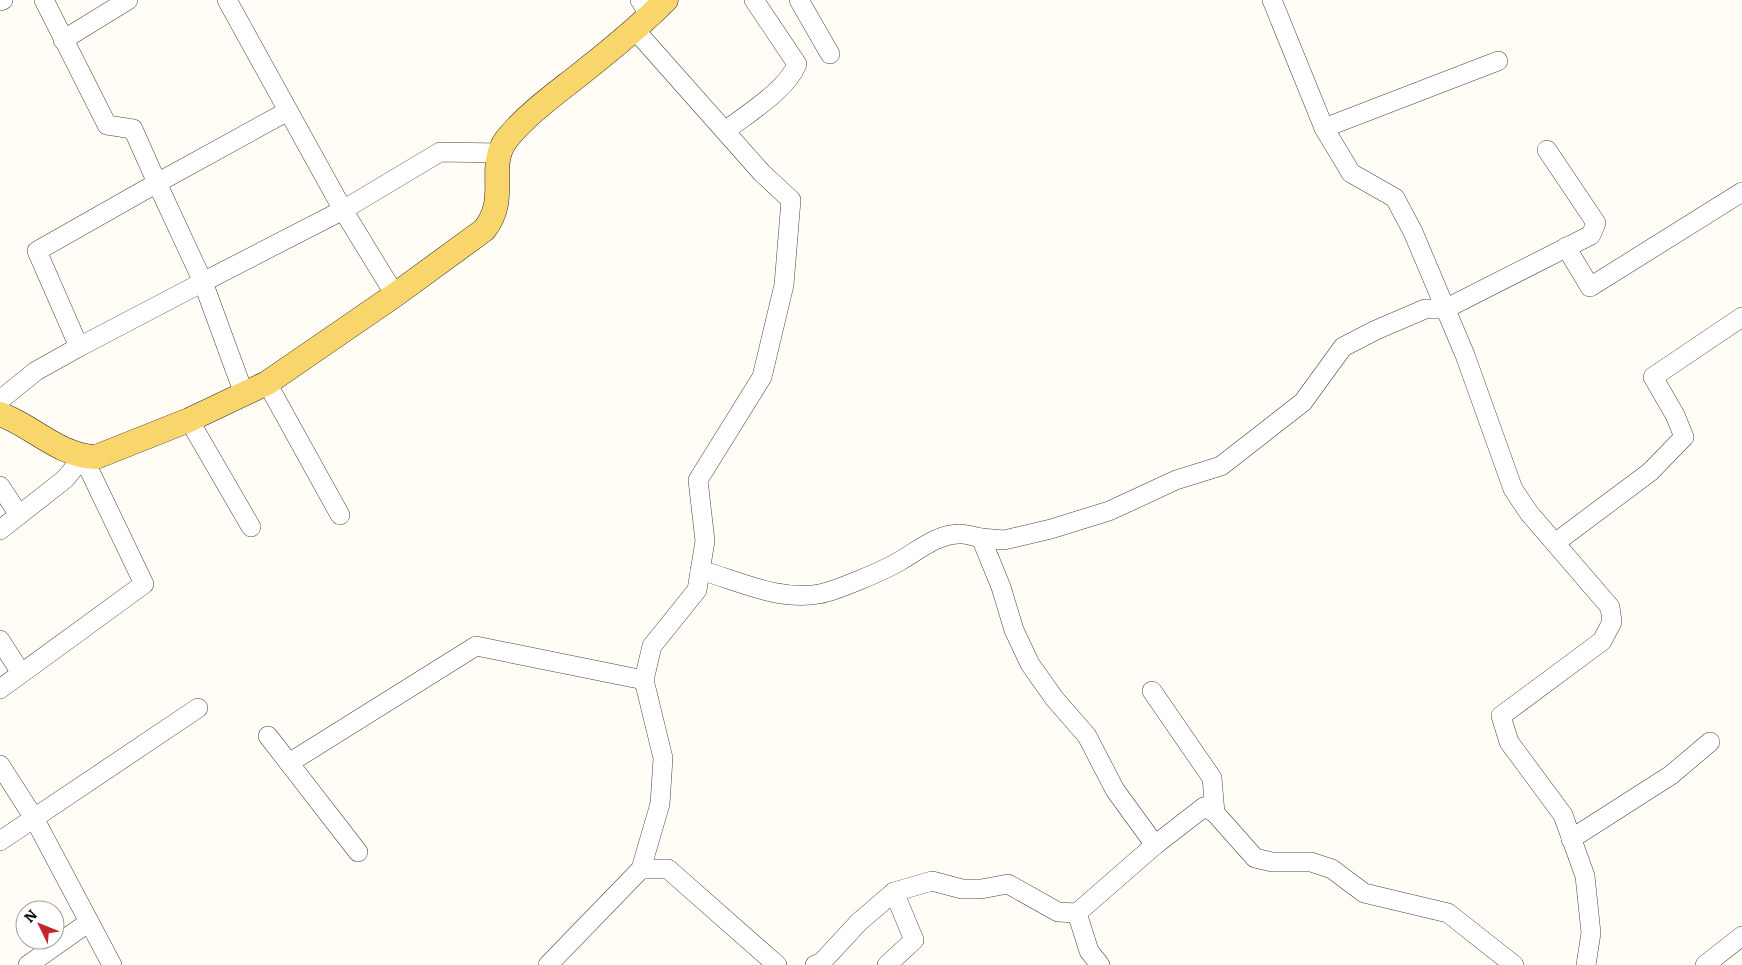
<svg xmlns="http://www.w3.org/2000/svg" width="1742" height="965" font-family="Literata,serif">
<rect width="100%" height="100%" fill="#fffdf5"/>
<g fill="none" stroke-linecap="round" stroke-linejoin="round">
<defs>
<g id="minor">
<path d="M44,0L107,125L133,129L157,183L288,111"/>
<path d="M227,0L343,210L395,295"/>
<path d="M640,0L650,16"/>
<path d="M799,0L830,54"/>
<path d="M1272,0L1324,128L1351,173L1395,198L1413,232L1465,355L1513,489L1529,513L1610,607L1612,622L1602,641L1501,716L1509,742L1563,815L1585,876L1591,933L1586,965"/>
<path d="M0,1L3,0"/>
<path d="M63,40L128,0"/>
<path d="M1324,128L1498,61"/>
<path d="M725,131C747,114 787,90 797,64L754,0"/>
<path d="M157,183L203,282L79,347L37,251Z"/>
<path d="M1566,247L1590,287L1742,192"/>
<path d="M267,383L340,515"/>
<path d="M244,394L203,282L343,210L440,152L500,153"/>
<path d="M0,400L36,371L79,347"/>
<path d="M189,420L251,527"/>
<path d="M0,486L19,515"/>
<path d="M0,530L65,479L83,457L144,584L0,689"/>
<path d="M981,538L1004,540L1051,529L1109,511L1176,480L1221,466L1303,402L1343,347L1376,330L1425,309H1445L1591,235L1596,223L1547,150"/>
<path d="M1555,543L1650,472L1684,437L1675,415L1653,377L1742,317"/>
<path d="M700,570C739,581 777,601 819,594C836,591 885,570 900,561C919,550 936,535 958,534C965,533 974,537 981,538L1001,587L1014,630L1030,664L1054,698L1087,736L1115,790L1155,845"/>
<path d="M0,640L21,673"/>
<path d="M1152,691L1212,778L1215,813"/>
<path d="M268,736L358,852"/>
<path d="M289,763L476,646L644,680"/>
<path d="M0,765L34,818L112,965"/>
<path d="M1571,839L1671,775L1710,742"/>
<path d="M0,841L198,708"/>
<path d="M641,869H668L777,965"/>
<path d="M1077,913L1089,951L1100,965"/>
<path d="M28,965L89,922"/>
<path d="M548,965L641,869L660,804L663,758L644,680L652,646L697,590L705,541L698,480L762,377L784,285L791,200L762,173L636,31"/>
<path d="M815,965L822,962L859,922L894,892L932,881L962,889H981L1008,884L1058,912L1077,913L1155,845L1204,807L1215,813L1255,858L1272,862H1311L1332,869L1364,893L1448,913L1514,965"/>
<path d="M887,965L914,940L894,892"/>
<path d="M1705,965L1742,936"/>
</g>
<path id="major" d="M0,414C33,426 59,456 96,457L189,420L267,383L395,295L484,230C510,198 486,168 506,140C524,117 551,97 574,79C606,54 637,29 666,0"/>
</defs>
<use href="#minor" stroke="#444" stroke-width="20"/>
<use href="#major" stroke="#222" stroke-width="25"/>
<use href="#minor" stroke="#fff" stroke-width="19"/>
<use href="#major" stroke="#f9d66b" stroke-width="24"/>
</g>
<g transform="translate(40 925) rotate(313)"><circle r="24" fill="#ffffff" stroke="#a0a0a0"/>
<path d="M0-4L9 19L0 12L-9 19Z" fill="#c4262e"/>
<text y="-8" font-size="14" font-weight="bold" text-anchor="middle" fill="#111111">N</text>
</g>
</svg>
